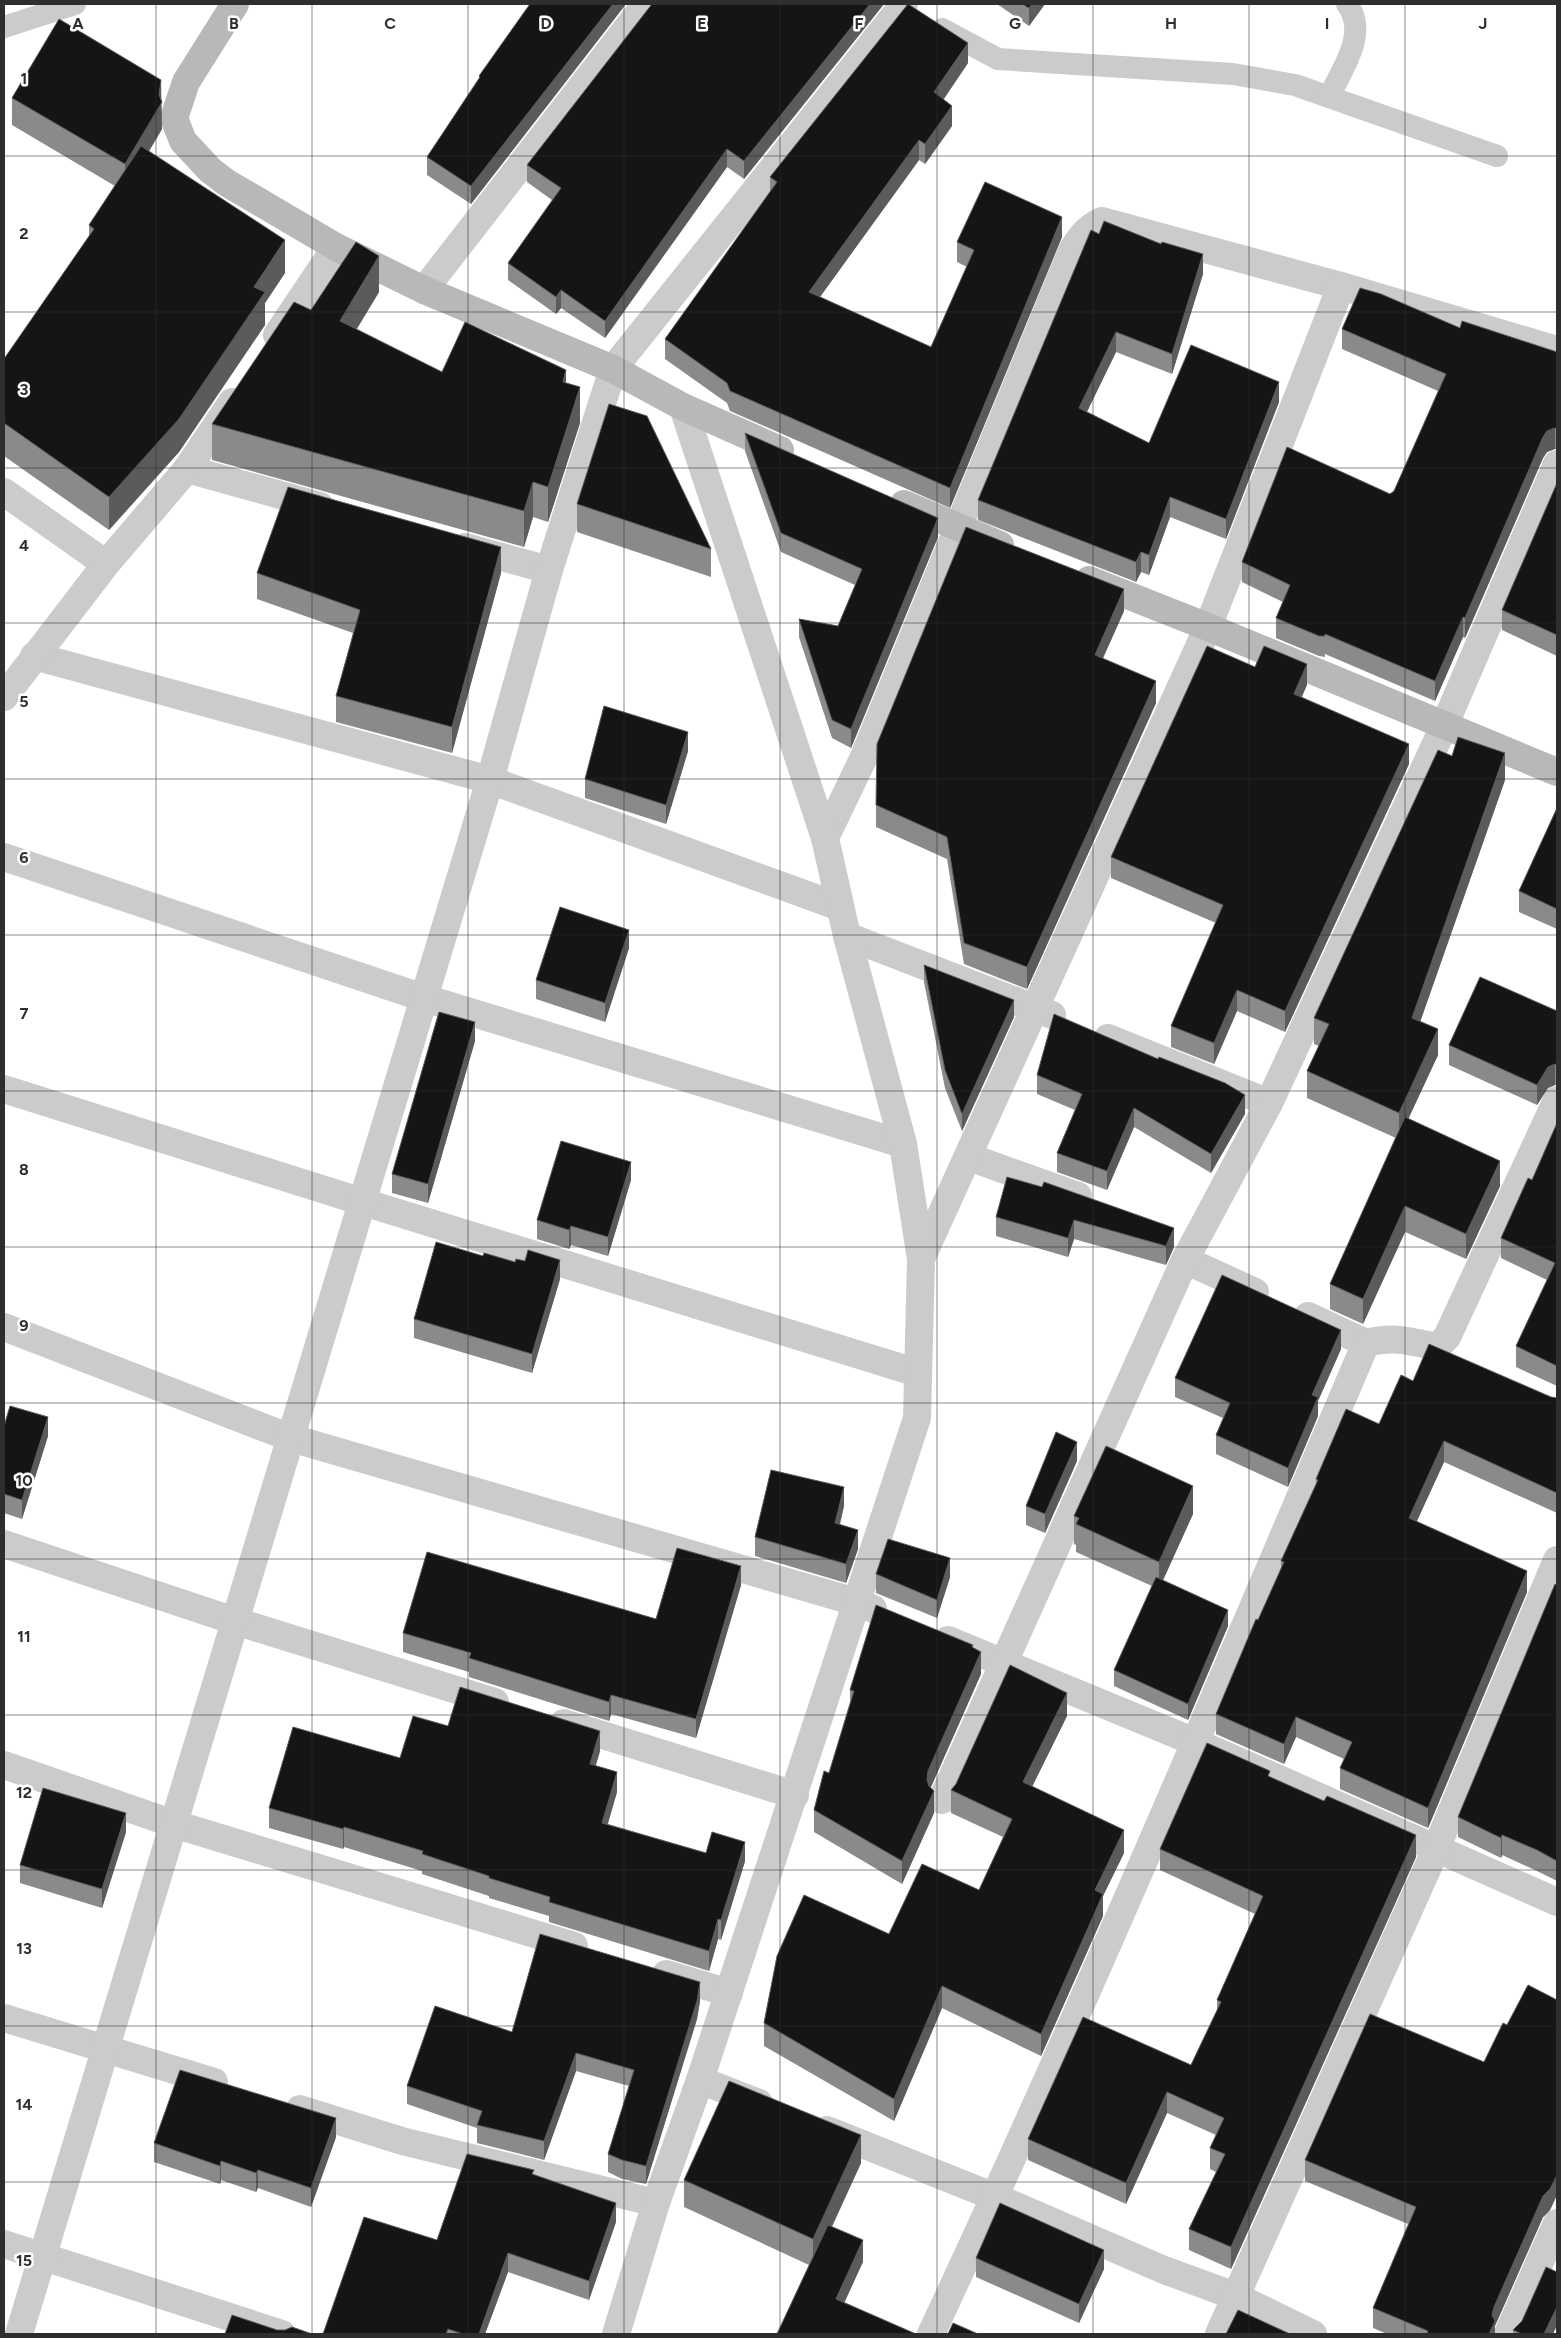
<svg xmlns="http://www.w3.org/2000/svg" width="1561" height="2338" font-family="Figtree,sans-serif">
<rect width="100%" height="100%" fill="#fff"/>
<g fill="none" stroke-linecap="round" stroke-linejoin="round">
<g stroke="#cbcbcb" stroke-width="22">
<path d="M4,27L75,4"/>
<path d="M942,29L998,59L1233,74L1295,85L1497,156"/>
<path d="M1329,97C1342,69 1369,33 1347,4"/>
</g>
<g stroke="#cbcbcb" stroke-width="28">
<path d="M424,290L646,4"/>
<path d="M277,335L336,247"/>
<path d="M187,469L320,506"/>
<path d="M4,492L106,564"/>
<path d="M465,547L549,570"/>
<path d="M34,656L490,780L840,907"/>
<path d="M4,697L106,564L187,469L232,402"/>
<path d="M825,838L863,759L1072,251C1081,236 1087,228 1102,221L1341,286L1557,350"/>
<path d="M4,857L424,998L903,1144"/>
<path d="M847,936L1052,1015"/>
<path d="M1108,1038L1269,1103"/>
<path d="M4,1089L363,1202L918,1373"/>
<path d="M969,1157L1078,1196"/>
<path d="M921,1259L1208,627L1341,286"/>
<path d="M1185,1260L1255,1292"/>
<path d="M1308,1316L1366,1343"/>
<path d="M4,1327L291,1438L856,1602L873,1609"/>
<path d="M4,1544L235,1621L495,1702"/>
<path d="M948,1640L1195,1742L1557,1902"/>
<path d="M564,1723L795,1795"/>
<path d="M4,1765L174,1824L574,1946"/>
<path d="M942,1800L1185,1260L1269,1103L1445,724L1557,464"/>
<path d="M666,1974L729,1993"/>
<path d="M4,2018L214,2082"/>
<path d="M700,2080L759,2103"/>
<path d="M300,2109L402,2141L656,2203"/>
<path d="M827,2130L995,2197L1164,2270L1235,2296L1313,2334"/>
<path d="M4,2244L282,2334"/>
<path d="M19,2334L424,998L490,780L549,570L613,369L904,4"/>
<path d="M616,2334L656,2203L700,2080L917,1418L921,1259L903,1144L847,936L825,838L683,407"/>
<path d="M931,2334C1084,2008 1224,1675 1366,1343C1393,1336 1410,1341 1437,1347L1447,1337L1557,1100"/>
<path d="M1219,2334L1436,1849L1557,1560"/>
<path d="M1508,2334L1557,2223"/>
</g>
<g stroke="#b8b8b8" stroke-width="28">
<path d="M235,4L186,82L174,118L183,141L210,170L227,183L336,247L424,290L613,369L683,407L780,450"/>
<path d="M904,504L1000,545"/>
<path d="M1089,580L1208,627L1557,772"/>
</g>
</g>
<g fill="#8a8a8a">
<path d="M530,4H626L471,204L427,175V157L479,80V76Z"/>
<path d="M652,4H884L744,179L727,167L605,338L561,308L556,314L508,280V263L552,200L527,182V165Z"/>
<path d="M997,4H1045L1029,26Z"/>
<path d="M968,63L944,99L952,126L925,164L919,160L820,297L931,347L967,267L957,262V242L1062,237L950,508L730,411L727,403L665,359V339L770,192V177Z"/>
<path d="M12,98L161,100L162,129L149,151L285,273L265,303V325L179,452L109,530L4,456V359L89,236V225L115,186L12,125Z"/>
<path d="M1099,234L1203,274L1172,374L1116,352L1087,412L1149,443L1279,402L1226,539L1170,517L1149,575L1141,572L1136,582L978,520V500Z"/>
<path d="M379,292L357,329L442,372L566,383L580,423L548,522L533,517L524,547L212,460V424L311,310Z"/>
<path d="M1460,328L1557,352V449H1555L1547,452L1543,458L1465,638L1463,637L1435,701L1325,654V657L1319,656L1276,638V618L1283,602L1242,582V562L1390,494L1394,491L1438,391L1342,349V329Z"/>
<path d="M745,433L938,537L851,748L832,738L799,637V619L838,626L855,585L781,552L745,451Z"/>
<path d="M1557,483V656L1502,630V610Z"/>
<path d="M577,504L711,549V577L577,532Z"/>
<path d="M257,573H501L452,753L336,722V696L353,633L257,599Z"/>
<path d="M1124,611L1103,658L1156,703L1027,989L964,964L947,859L876,827V805Z"/>
<path d="M1307,685L1301,697L1409,764L1285,1032L1237,1011L1214,1064L1171,1047V1026L1216,923L1111,878V857Z"/>
<path d="M688,751L666,824L585,798V779Z"/>
<path d="M1505,780L1420,1022L1438,1055L1408,1119L1500,1186L1466,1259L1405,1232L1363,1324L1330,1309V1284L1396,1138L1307,1098V1071L1319,1046L1314,1044V1018Z"/>
<path d="M1557,808V929L1519,912V891Z"/>
<path d="M629,948L605,1022L536,999V980Z"/>
<path d="M924,965L1014,1017L962,1131L945,1088L924,982Z"/>
<path d="M1557,1011V1085H1555L1548,1088L1537,1105L1449,1065V1045Z"/>
<path d="M475,1041L428,1203L392,1193V1174Z"/>
<path d="M1037,1075L1245,1114L1211,1173L1134,1127L1107,1190L1057,1172V1153L1075,1110L1037,1094Z"/>
<path d="M1557,1123V1386L1516,1367V1346L1547,1280L1501,1258V1238L1532,1180Z"/>
<path d="M1007,1177L1174,1247L1166,1265L1074,1239L1068,1257L996,1236V1217Z"/>
<path d="M631,1180L608,1256L571,1245L569,1249L537,1239V1220Z"/>
<path d="M560,1279L532,1373L414,1338V1319Z"/>
<path d="M1341,1349L1318,1401V1416L1288,1487L1216,1454V1435L1223,1418L1175,1397V1378Z"/>
<path d="M1413,1381L1557,1398V1513L1444,1462L1417,1521L1527,1592L1428,1828L1340,1789V1768L1344,1759L1296,1737L1284,1764L1216,1734V1714L1281,1569V1561L1316,1484V1479L1379,1424Z"/>
<path d="M4,1426L48,1436L22,1519L4,1513Z"/>
<path d="M1077,1461L1045,1533L1026,1525V1506Z"/>
<path d="M844,1506L840,1525L858,1549L846,1583L755,1556V1537Z"/>
<path d="M1193,1514L1163,1580L1228,1626L1188,1720L1114,1686V1670L1152,1586L1076,1552V1545L1074,1544V1516Z"/>
<path d="M876,1574L950,1577L937,1618L876,1593Z"/>
<path d="M741,1585L696,1738L611,1714L609,1721L469,1677V1672L403,1652V1633L656,1619Z"/>
<path d="M1557,1585V1881L1537,1871L1502,1855L1501,1858L1458,1837V1817Z"/>
<path d="M973,1648L981,1674L930,1788L934,1813L902,1884L814,1832V1810L829,1773L850,1702V1690Z"/>
<path d="M1067,1716L1032,1787L1124,1853L1103,1896V1916L1041,2056L942,2008L894,2121L764,2046V2023L889,1934L979,1890L1003,1837L951,1813V1790Z"/>
<path d="M448,1726L600,1751L596,1765L617,1792L608,1824L706,1853L745,1861L721,1940L718,1939L709,1971L549,1922V1916L489,1898V1896L422,1874V1871L344,1847L343,1849L269,1828V1808L400,1758Z"/>
<path d="M1270,1777L1416,1857L1231,2269L1189,2250V2229L1216,2172L1210,2169V2148L1216,2135L1167,2113L1126,2204L1028,2160V2139L1191,2065L1217,2010V2000L1255,1914L1160,1870V1849Z"/>
<path d="M126,1832L102,1908L20,1883V1865Z"/>
<path d="M700,2001L697,2019L646,2184L622,2179L608,2172V2154L629,2086L576,2071L544,2160L477,2143V2128L407,2104V2086L512,2032Z"/>
<path d="M1507,2025L1556,2197L1550,2210L1543,2217L1495,2326V2334H1387L1373,2328V2308L1408,2224L1305,2181V2160L1484,2062Z"/>
<path d="M336,2137L311,2207L258,2188L256,2192L221,2180L220,2184L154,2162V2143Z"/>
<path d="M861,2163L832,2227L863,2262L777,2334L809,2265L684,2207V2180Z"/>
<path d="M534,2174L616,2222L589,2300L508,2272L485,2334H323L437,2240Z"/>
<path d="M976,2258L1104,2269L1079,2323L976,2277Z"/>
<path d="M1557,2325L1553,2334H1513V2330Z"/>
</g>
<g fill="#5b5b5b">
<path d="M613,4H626L471,204V186Z"/>
<path d="M870,4H884L744,179V161Z"/>
<path d="M1032,4H1045L1029,26V8Z"/>
<path d="M968,43V63L934,113V92Z"/>
<path d="M161,80L162,129L125,192V164L159,95Z"/>
<path d="M952,106V126L925,164V144Z"/>
<path d="M919,140V160L809,312V292Z"/>
<path d="M727,149V167L605,338V321Z"/>
<path d="M1062,217V237L950,508V488Z"/>
<path d="M285,240V273L265,303V325L179,452L109,530V497L254,287Z"/>
<path d="M1203,254V274L1172,374V354Z"/>
<path d="M379,256V292L340,356V321Z"/>
<path d="M561,290V308L556,314V297Z"/>
<path d="M1116,332V352L1079,428V408Z"/>
<path d="M566,370V406L563,382Z"/>
<path d="M1279,382V402L1226,539V519Z"/>
<path d="M580,387V423L548,522V487Z"/>
<path d="M1555,428V449L1547,452L1543,458L1465,638V618L1543,437L1547,431Z"/>
<path d="M533,482V517L524,547V511Z"/>
<path d="M1170,497V517L1149,575V555Z"/>
<path d="M938,518V537L851,748V729Z"/>
<path d="M501,547V573L452,753V727Z"/>
<path d="M1141,552V572L1136,582V562Z"/>
<path d="M1124,589V611L1095,676V655Z"/>
<path d="M1463,617V637L1435,701V681Z"/>
<path d="M1307,664V685L1294,715V694Z"/>
<path d="M1156,681V703L1027,989V967Z"/>
<path d="M688,732V751L666,824V805Z"/>
<path d="M1409,744V764L1285,1032V1011Z"/>
<path d="M1505,753V780L1412,1045V1018Z"/>
<path d="M629,930V948L605,1022V1003Z"/>
<path d="M1237,990V1011L1214,1064V1043Z"/>
<path d="M1014,1000V1017L962,1131V1114Z"/>
<path d="M475,1022V1041L428,1203V1184Z"/>
<path d="M1438,1029V1055L1399,1139V1113Z"/>
<path d="M1555,1064V1085L1548,1088L1537,1105V1085L1548,1067Z"/>
<path d="M1245,1095V1114L1211,1173V1154Z"/>
<path d="M1134,1108V1127L1107,1190V1171Z"/>
<path d="M1500,1161V1186L1466,1259V1234Z"/>
<path d="M631,1162V1180L608,1256V1237Z"/>
<path d="M1405,1206V1232L1363,1324V1299Z"/>
<path d="M1074,1220V1239L1068,1257V1238Z"/>
<path d="M571,1226V1245L569,1249V1230Z"/>
<path d="M1174,1228V1247L1166,1265V1246Z"/>
<path d="M560,1260V1279L532,1373V1354Z"/>
<path d="M1341,1330V1349L1318,1401V1416L1288,1487V1468L1312,1395Z"/>
<path d="M48,1417V1436L22,1519V1500Z"/>
<path d="M1444,1441V1462L1409,1538V1518Z"/>
<path d="M1077,1442V1461L1045,1533V1514Z"/>
<path d="M1193,1486V1514L1159,1589V1562Z"/>
<path d="M844,1487V1506L835,1542V1523Z"/>
<path d="M858,1530V1549L846,1583V1564Z"/>
<path d="M950,1558V1577L937,1618V1600Z"/>
<path d="M741,1566V1585L696,1738V1719Z"/>
<path d="M1527,1571V1592L1428,1828V1808Z"/>
<path d="M1228,1610V1626L1188,1720V1704Z"/>
<path d="M981,1652V1674L928,1794L927,1780L928,1771Z"/>
<path d="M1067,1693V1716L1023,1805V1782Z"/>
<path d="M611,1695V1714L609,1721V1702Z"/>
<path d="M1296,1717V1737L1284,1764V1744Z"/>
<path d="M600,1731V1751L590,1784V1764Z"/>
<path d="M617,1772V1792L602,1842V1823Z"/>
<path d="M934,1791V1813L902,1884V1861Z"/>
<path d="M126,1813V1832L102,1908V1889Z"/>
<path d="M344,1827V1847L343,1849V1829Z"/>
<path d="M1124,1830V1853L1103,1896V1916L1041,2056V2034L1095,1890Z"/>
<path d="M1416,1835V1857L1231,2269V2247Z"/>
<path d="M1502,1835V1855L1501,1858V1838Z"/>
<path d="M745,1842V1861L721,1940V1920Z"/>
<path d="M718,1919V1939L709,1971V1951Z"/>
<path d="M700,1982V2001L697,2019L646,2184V2166Z"/>
<path d="M942,1986V2008L894,2121V2099Z"/>
<path d="M576,2053V2071L544,2160V2141Z"/>
<path d="M1167,2092V2113L1126,2204V2183Z"/>
<path d="M336,2118V2137L311,2207V2188Z"/>
<path d="M861,2135V2163L813,2267V2239Z"/>
<path d="M221,2161V2180L220,2184V2166Z"/>
<path d="M258,2170V2188L256,2192V2173Z"/>
<path d="M1557,2175V2195L1550,2210L1543,2217L1495,2326V2334H1489L1494,2307L1543,2196Z"/>
<path d="M616,2203V2222L589,2300V2281Z"/>
<path d="M863,2240V2262L836,2321V2299Z"/>
<path d="M1104,2250V2269L1079,2323V2304Z"/>
<path d="M508,2253V2272L485,2334H479Z"/>
<path d="M1557,2307V2325L1553,2334H1544Z"/>
</g>
<g fill="#151515" stroke="#5b5b5b">
<path d="M530,4H613L471,186L427,157L480,77L479,76Z"/>
<path d="M652,4H870L744,161L727,149L605,321L561,290L556,297L508,263L561,188L527,165Z"/>
<path d="M908,4L968,43L934,92L952,106L925,144L919,140L809,292L931,347L974,250L957,242L985,182L1062,217L950,488L730,391L727,383L665,339L777,182L770,177Z"/>
<path d="M1022,4H1032L1029,8Z"/>
<path d="M59,19L161,80L159,95L162,102L125,164L12,98Z"/>
<path d="M141,146L285,240L254,287L265,292L179,419L109,497L4,423V359L94,229L89,225Z"/>
<path d="M1104,221L1161,244L1162,242L1203,254L1172,354L1116,332L1079,408L1149,443L1191,345L1279,382L1226,519L1170,497L1149,555L1141,552L1136,562L978,500L1091,230L1099,234Z"/>
<path d="M356,242L379,256L340,321L442,372L465,322L566,370L563,382L580,387L548,487L533,482L524,511L212,424L294,302L311,310Z"/>
<path d="M1360,288L1381,294L1460,328L1462,321L1557,352V429L1555,428L1547,431L1543,437L1465,618L1463,617L1435,681L1325,634V636H1319L1276,618L1290,585L1242,562L1287,447L1390,494L1394,491L1446,374L1342,329Z"/>
<path d="M609,404L647,416L711,549L577,504Z"/>
<path d="M745,433L938,518L851,729L832,720L799,619L838,626L862,569L781,533Z"/>
<path d="M1557,483V635L1502,610Z"/>
<path d="M288,487L501,547L452,727L336,696L360,610L257,573Z"/>
<path d="M966,527L1124,589L1095,655L1156,681L1027,967L964,943L947,837L876,805L877,744Z"/>
<path d="M1207,646L1255,667L1264,646L1307,664L1294,694L1409,744L1285,1011L1237,990L1214,1043L1171,1026L1223,905L1111,857Z"/>
<path d="M604,706L688,732L666,805L585,779Z"/>
<path d="M1458,737L1505,753L1412,1018L1438,1029L1399,1113L1307,1071L1329,1024L1314,1018L1438,750L1452,756Z"/>
<path d="M1557,808V909L1519,891Z"/>
<path d="M560,907L629,930L605,1003L536,980Z"/>
<path d="M924,965L1014,1000L962,1114L945,1070Z"/>
<path d="M1480,977L1557,1011V1065L1555,1064L1548,1067L1537,1085L1449,1045Z"/>
<path d="M439,1012L475,1022L428,1184L392,1174Z"/>
<path d="M1054,1014L1158,1059L1159,1057L1225,1083L1245,1095L1211,1154L1134,1108L1107,1171L1057,1153L1082,1094L1037,1075Z"/>
<path d="M1405,1117L1500,1161L1466,1234L1405,1206L1363,1299L1330,1284Z"/>
<path d="M1557,1123V1366L1516,1346L1555,1263L1501,1238L1528,1178L1532,1180Z"/>
<path d="M561,1141L631,1162L608,1237L571,1226L569,1230L537,1220Z"/>
<path d="M1007,1177L1042,1187L1044,1182L1174,1228L1166,1246L1074,1220L1068,1238L996,1217Z"/>
<path d="M436,1242L483,1256L484,1253L515,1262L516,1259L525,1261L528,1250L560,1260L532,1354L414,1319Z"/>
<path d="M1222,1275L1341,1330L1312,1395L1318,1397L1288,1468L1216,1435L1230,1403L1175,1378Z"/>
<path d="M1429,1344L1551,1397L1557,1398V1493L1444,1441L1409,1518L1527,1571L1428,1808L1340,1768L1352,1742L1296,1717L1284,1744L1216,1714L1256,1619L1258,1620L1284,1562L1281,1561L1318,1480L1316,1479L1346,1409L1379,1424L1401,1375L1413,1381Z"/>
<path d="M10,1406L48,1417L22,1500L4,1494V1426Z"/>
<path d="M1056,1432L1077,1442L1045,1514L1026,1506Z"/>
<path d="M1106,1446L1193,1486L1159,1562L1076,1524L1079,1518L1074,1516Z"/>
<path d="M771,1470L844,1487L835,1523L858,1530L846,1564L755,1537Z"/>
<path d="M888,1539L950,1558L937,1600L876,1574Z"/>
<path d="M677,1548L741,1566L696,1719L611,1695L609,1702L469,1658L471,1653L403,1633L427,1552L656,1619Z"/>
<path d="M1156,1577L1228,1610L1188,1704L1114,1670Z"/>
<path d="M1555,1584L1557,1585V1861L1537,1850L1502,1835L1501,1838L1458,1817Z"/>
<path d="M876,1605L973,1645L972,1647L981,1652L928,1771L927,1780L929,1786L934,1791L902,1861L814,1810L824,1771L829,1773L854,1691L850,1690Z"/>
<path d="M1010,1665L1067,1693L1023,1782L1124,1830L1095,1890L1103,1894L1041,2034L942,1986L894,2099L764,2023L777,1956L804,1895L889,1934L922,1864L979,1890L1012,1819L951,1790L956,1784Z"/>
<path d="M460,1687L600,1731L590,1764L617,1772L602,1823L706,1853L712,1832L745,1842L721,1920L718,1919L709,1951L549,1902L550,1897L489,1878V1876L422,1854L423,1851L344,1827L343,1829L269,1808L293,1727L400,1758L413,1716L448,1726Z"/>
<path d="M1207,1743L1270,1771L1268,1776L1324,1801L1327,1796L1416,1835L1231,2247L1189,2229L1225,2154L1210,2148L1224,2118L1167,2092L1126,2183L1028,2139L1083,2017L1191,2065L1221,2002L1217,2000L1263,1896L1160,1849Z"/>
<path d="M43,1788L126,1813L102,1889L20,1865Z"/>
<path d="M540,1934L700,1982L697,2001L646,2166L622,2160L608,2154L634,2070L576,2053L544,2141L477,2125L482,2111L407,2086L435,2006L512,2032Z"/>
<path d="M1528,1985L1557,2000V2175L1550,2189L1543,2196L1494,2307L1492,2315L1495,2321L1489,2334H1427L1428,2331L1373,2308L1416,2207L1305,2160L1370,2014L1484,2062L1503,2023L1507,2025Z"/>
<path d="M180,2070L336,2118L311,2188L258,2170L256,2173L221,2161L220,2166L154,2143Z"/>
<path d="M729,2081L861,2135L813,2239L684,2180Z"/>
<path d="M467,2154L534,2170L532,2174L616,2203L589,2281L508,2253L479,2334H463L448,2329L446,2334H323L364,2217L437,2240Z"/>
<path d="M1000,2203L1104,2250L1079,2304L976,2258Z"/>
<path d="M828,2225L863,2240L836,2299L916,2334H777Z"/>
<path d="M1546,2267L1557,2272V2307L1544,2334H1522L1513,2330L1522,2321Z"/>
<path d="M1238,2310L1290,2334H1226Z"/>
<path d="M232,2315L277,2330H285L292,2327L312,2334H225Z"/>
<path d="M953,2323L978,2334H948Z"/>
</g>
<path fill="none" stroke="#2e2e2e" stroke-width="1" stroke-opacity="0.55" d="M156,4V2334M312,4V2334M468,4V2334M624,4V2334M780,4V2334M937,4V2334M1093,4V2334M1249,4V2334M1405,4V2334M4,156H1557M4,312H1557M4,468H1557M4,623H1557M4,779H1557M4,935H1557M4,1091H1557M4,1247H1557M4,1403H1557M4,1559H1557M4,1715H1557M4,1870H1557M4,2026H1557M4,2182H1557"/>
<g font-size="16" text-anchor="middle" font-weight="bold" fill="#2e2e2e" stroke="#fff" stroke-width="5" stroke-linejoin="round" paint-order="stroke">
<text x="78" y="29">A</text>
<text x="234" y="29">B</text>
<text x="390" y="29">C</text>
<text x="546" y="29">D</text>
<text x="702" y="29">E</text>
<text x="859" y="29">F</text>
<text x="1015" y="29">G</text>
<text x="1171" y="29">H</text>
<text x="1327" y="29">I</text>
<text x="1483" y="29">J</text>
<text x="24" y="84">1</text>
<text x="24" y="239">2</text>
<text x="24" y="395">3</text>
<text x="24" y="551">4</text>
<text x="24" y="707">5</text>
<text x="24" y="863">6</text>
<text x="24" y="1019">7</text>
<text x="24" y="1175">8</text>
<text x="24" y="1331">9</text>
<text x="24" y="1486">10</text>
<text x="24" y="1642">11</text>
<text x="24" y="1798">12</text>
<text x="24" y="1954">13</text>
<text x="24" y="2110">14</text>
<text x="24" y="2266">15</text>
</g>
<rect width="1561" height="2338" fill="none" stroke="#2e2e2e" stroke-width="10"/>
</svg>
